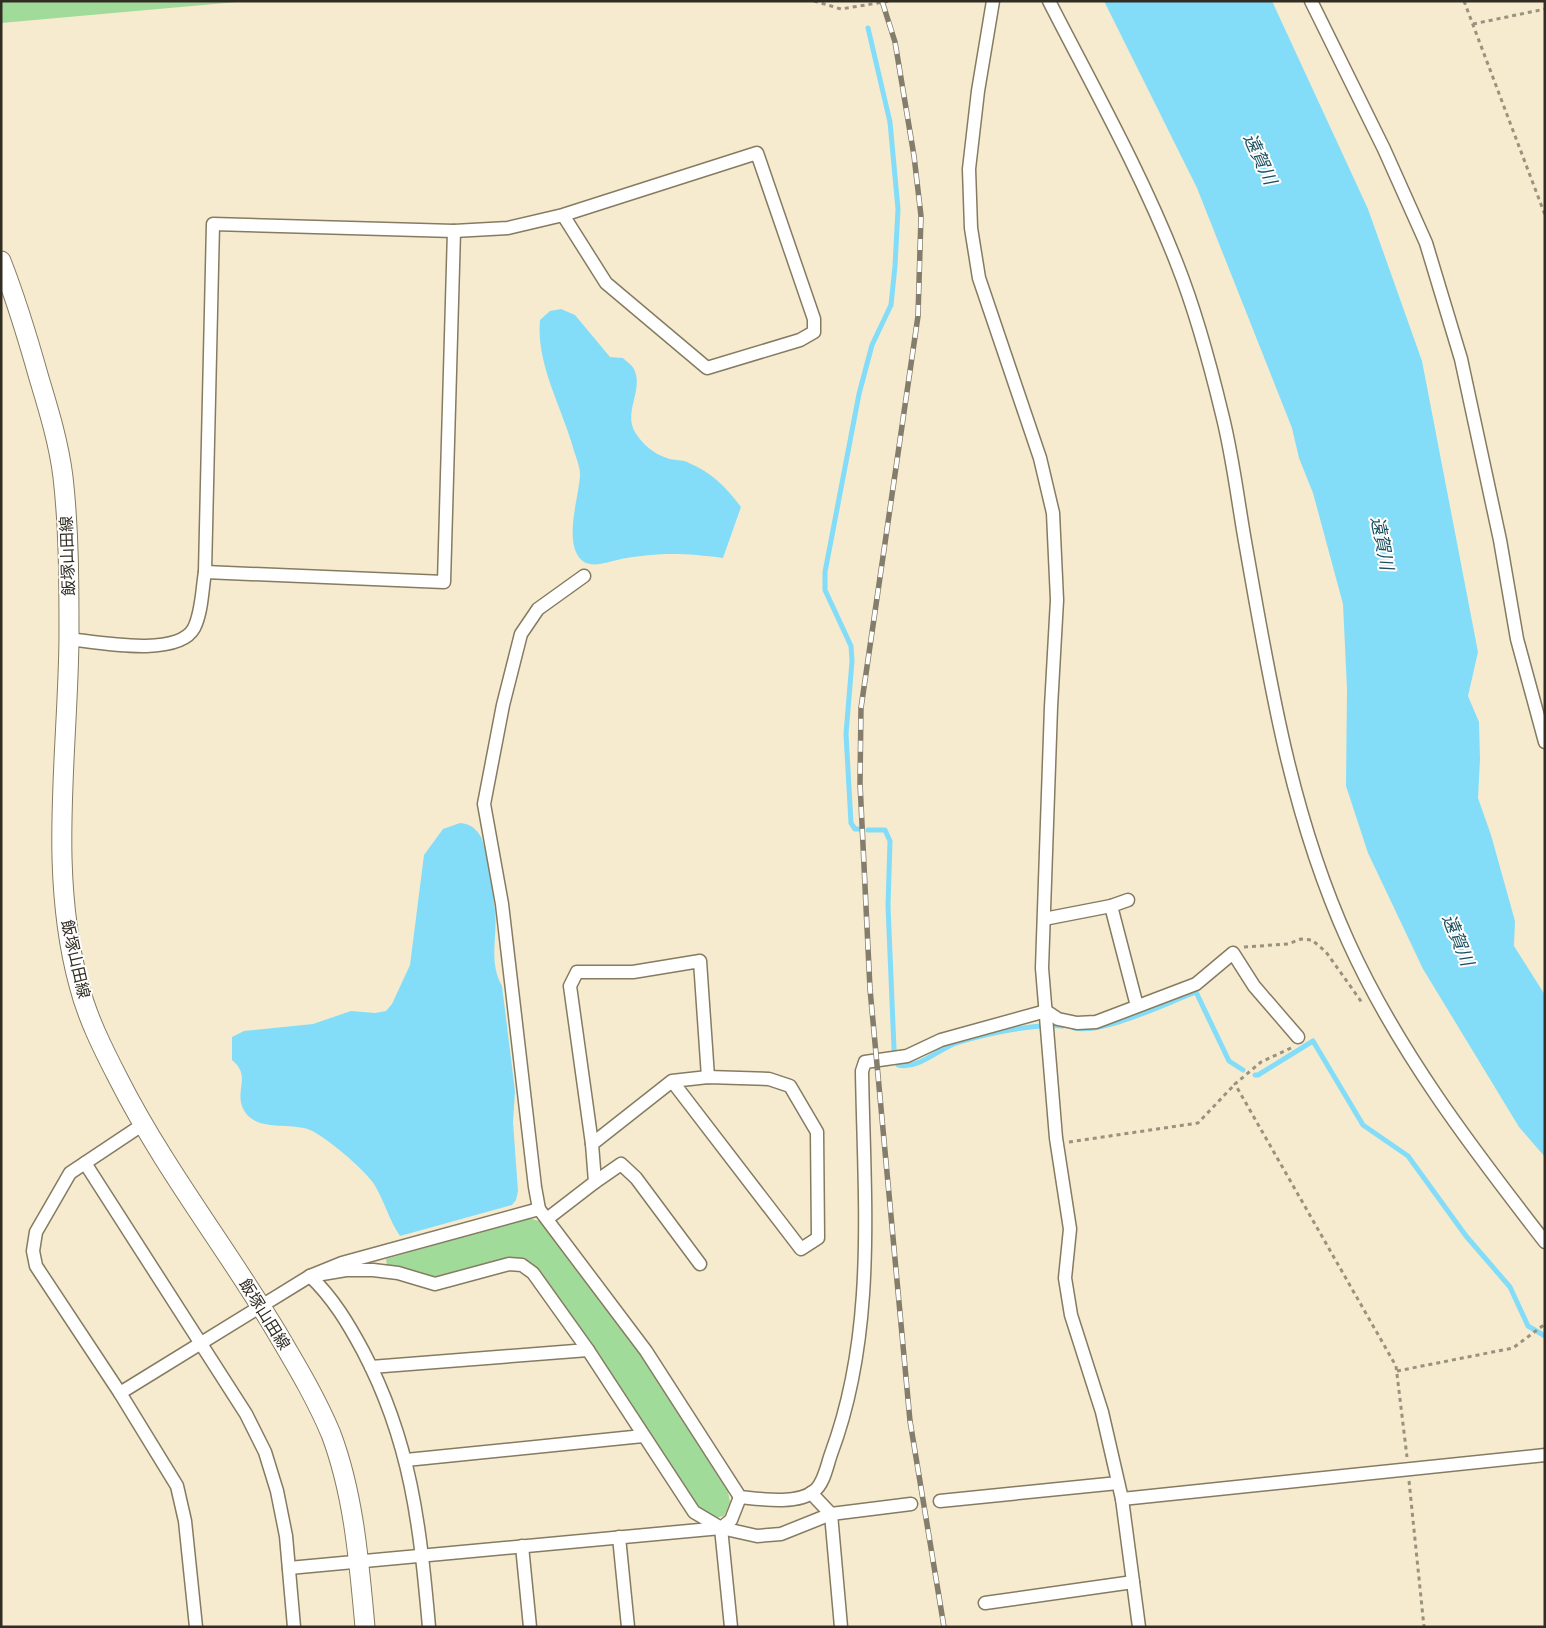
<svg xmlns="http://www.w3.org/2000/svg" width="1546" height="1628" font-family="Lato,'Noto Sans JP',sans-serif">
<rect width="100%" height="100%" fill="#f6ebcf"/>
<g fill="#a0db9a">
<path d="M1,1H248L1,23Z"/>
<path d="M529,1218L542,1222L642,1355L728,1492L730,1502L724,1516L715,1518L700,1510L591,1344L527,1260L514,1258L437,1278L398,1266L387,1267L386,1259Z"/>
</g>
<g fill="#83ddf8">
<path d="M1104,1H1272L1368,209L1422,361L1478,652L1468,696L1479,722L1480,759L1478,798L1491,835L1515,921L1514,946L1545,995V1157L1519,1127L1423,969L1368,853L1346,786L1347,689L1343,604L1313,493L1299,458L1292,428L1197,188Z"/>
<path d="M561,309L575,315L610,357L623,358C626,361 632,365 634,369C644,390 623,412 635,432C642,444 654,454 667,458C674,461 683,459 689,463C711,472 727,488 741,507L723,558C685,553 660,552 621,559C611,561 594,568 584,562C561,546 580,495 580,474C580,465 574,453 572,444C560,404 536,362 540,320L550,311Z"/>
<path d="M460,823C470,824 476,828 481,837C487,850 493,894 495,910C498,937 488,961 502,986L515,1091L513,1122L518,1191L516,1200L512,1205L400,1236C389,1220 384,1200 374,1184C364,1169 326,1137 310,1130C291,1122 258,1132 245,1112C232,1092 253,1077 232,1060V1037L244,1031L313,1024L351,1011L375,1013L386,1011L392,1004L410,965L424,855L443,829Z"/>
</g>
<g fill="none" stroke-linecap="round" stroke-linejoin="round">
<g stroke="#83ddf8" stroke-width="5">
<path d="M859,829H855L851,823L846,734L852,661L851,646L825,590V572L859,394L872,345L891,305L895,266L898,209L890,122L868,28"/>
<path d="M868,830H885L890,841L888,906L894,1049L898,1065C919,1070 940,1047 959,1042C987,1034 1035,1023 1063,1026"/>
<path d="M1074,1028C1104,1034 1166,1003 1196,992L1229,1061L1243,1070"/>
<path d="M1255,1075H1258L1313,1041L1363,1125L1408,1156L1466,1236L1510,1287L1528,1326L1545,1336"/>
</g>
<defs>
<g id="street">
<path d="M993,1L978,91L969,169L971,228L979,278L1040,458L1053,513L1057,600L1051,707L1042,968L1056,1138L1070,1229L1065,1278L1071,1315L1102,1412L1122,1499L1139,1627"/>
<path d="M1049,1C1093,87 1142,174 1177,264C1196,312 1210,364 1222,414C1233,457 1238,503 1246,547C1270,683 1291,815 1348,941C1397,1050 1472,1148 1545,1242"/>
<path d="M1311,1L1384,149L1426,243L1461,359L1500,540L1517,639L1545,742"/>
<path d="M205,572L444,582L454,231"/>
<path d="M584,576L538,609L521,634L503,705L484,804L502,904L535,1187L539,1209L646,1351L740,1497C760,1499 798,1505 814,1491C824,1484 827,1465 831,1454C877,1331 864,1199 862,1071L865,1062L907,1056L941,1040L1046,1011L1058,1019L1077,1023L1096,1022L1196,984L1233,953L1254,986L1298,1037"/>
<path d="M69,639C97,642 178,658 194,628C202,612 202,590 205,572L213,224L454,231L508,228L563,215L757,153L814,319V332L800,340L707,368L606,283L563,215"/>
<path d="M1111,906L1137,1006"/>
<path d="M1044,919L1111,906L1128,900"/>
<path d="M142,1125L70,1173L36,1232L33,1251L36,1266L120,1393L177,1486L185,1521L196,1627"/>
<path d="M592,1144L570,986L577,972H633L700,961L708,1077"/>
<path d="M85,1163L246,1414L265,1452L277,1491L286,1536L294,1627"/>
<path d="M595,1182L621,1164L636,1178L700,1264"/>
<path d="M547,1219L595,1182L592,1144L672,1081L708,1077L769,1079L790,1086L817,1132L818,1238L801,1249L672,1081"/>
<path d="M371,1367L588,1350"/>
<path d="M120,1393L310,1276L346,1270H373L398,1273L435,1284L509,1264L522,1265L533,1273L588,1350L694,1512L721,1528L757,1536L781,1534L831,1514L911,1504"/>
<path d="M406,1460L643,1436"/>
<path d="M811,1493L831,1514L841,1627"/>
<path d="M1122,1499L1545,1455"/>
<path d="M940,1501L1118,1483"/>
<path d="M721,1528L731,1627"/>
<path d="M619,1537L628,1627"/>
<path d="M522,1546L530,1627"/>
<path d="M289,1568L721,1528L731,1520L740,1497"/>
<path d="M985,1603L1133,1582"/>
<path d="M429,1627C420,1526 411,1442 363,1351C348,1323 333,1298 310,1276L342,1263L539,1209"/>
</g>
<path id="secondary" d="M1,261C16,299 28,339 39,378C49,411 59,444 63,477C69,530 69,584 69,637C68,753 48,871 79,985C87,1017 103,1049 118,1078C163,1167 225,1246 276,1331C296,1365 316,1398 331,1434C354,1495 359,1562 365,1627"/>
</defs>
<use href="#street" stroke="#857b61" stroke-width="15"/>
<use href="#secondary" stroke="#857b61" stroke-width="21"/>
<g stroke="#99927e" stroke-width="3" stroke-dasharray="4 4" stroke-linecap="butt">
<path d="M814,1L841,9L890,1"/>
<path d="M1464,1L1545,215"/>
<path d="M1473,24L1545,9"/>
<path d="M1244,947L1288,944L1301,939L1312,940L1326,952L1363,1004"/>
<path d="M1291,1048L1261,1062L1235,1084L1396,1366L1407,1457"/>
<path d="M1069,1142L1198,1123L1235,1084"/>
<path d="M1397,1371L1513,1348L1545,1324"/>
<path d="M1409,1481L1424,1627"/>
</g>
<use href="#street" stroke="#fff" stroke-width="12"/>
<use href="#secondary" stroke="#fff" stroke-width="19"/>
<defs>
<path id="rail" d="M882,1L895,42L914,156L921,216L918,316L861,708L860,783L870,989L910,1421L944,1627"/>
</defs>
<use href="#rail" stroke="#847d6b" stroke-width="5.5"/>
<use href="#rail" stroke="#fff" stroke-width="4" stroke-dasharray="11" stroke-linecap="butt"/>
</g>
<g text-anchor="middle" stroke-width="4" stroke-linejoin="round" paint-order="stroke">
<g font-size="16" fill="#312d22" stroke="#fff">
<text transform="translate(67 556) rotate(-92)" y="6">飯塚山田線</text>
<text transform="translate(76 959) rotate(77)" y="6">飯塚山田線</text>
<text transform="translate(265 1314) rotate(58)" y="6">飯塚山田線</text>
</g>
<g font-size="18" font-style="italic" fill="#1c505e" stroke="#fff">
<text transform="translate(1260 159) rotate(65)" y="6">遠賀川</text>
<text transform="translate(1382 543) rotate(79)" y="6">遠賀川</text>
<text transform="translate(1458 940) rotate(68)" y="6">遠賀川</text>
</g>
</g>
<rect width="1546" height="1628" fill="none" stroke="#312d22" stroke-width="5"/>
</svg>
